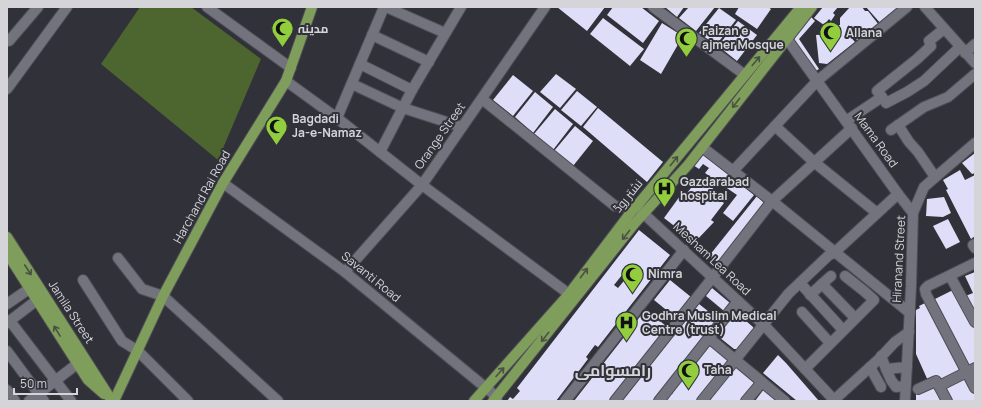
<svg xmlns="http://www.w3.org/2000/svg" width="982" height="408" font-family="Manrope,Cairo,sans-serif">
<rect width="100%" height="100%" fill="#313139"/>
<path fill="#4d662f" d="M140,7H191L261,59L218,160L101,64Z"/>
<g fill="#dedef9" fill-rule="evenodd">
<path d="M557,7H605L587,31Z"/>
<path d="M613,7H641L659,21L643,43L607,15Z"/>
<path d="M665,7H684L677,17Z"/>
<path d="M689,7H715L696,31L679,18Z"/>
<path d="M739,7H768L771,9L757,29L735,14Z"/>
<path d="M823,7H838L833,13L835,15L831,21L829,19L824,25L814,18Z"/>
<path d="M850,7H862L865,11H868L879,25L857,40L850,31L851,29L848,25V34L855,42L827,64L819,63L816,35L835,34V25H840V18Z"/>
<path d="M866,7H899L891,14L882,25Z"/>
<path d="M719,8L736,20L716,45L699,33Z"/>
<path d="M811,17L815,21L799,39L819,69L816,71L793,38Z"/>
<path d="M603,18L644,49L630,66L590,34Z"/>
<path d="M738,21L757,35L737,61L718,46Z"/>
<path d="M662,23L681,35V38L680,41L661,74L640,60Z"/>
<path d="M556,74L576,89L560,108L540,92Z"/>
<path d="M513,75L533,91L513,116L493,100Z"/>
<path d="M577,91L597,107L581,126L561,110Z"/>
<path d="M535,92L553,107L533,133L515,117Z"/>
<path d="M598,108L663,162L647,182L583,127Z"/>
<path d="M555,109L573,124L553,150L534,134Z"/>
<path d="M575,126L593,141L573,166L554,151Z"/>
<path d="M975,153V173L972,174L962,163Z"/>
<path d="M702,154L754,195L733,221L723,213L737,195L705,173L709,168L703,164L699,169L693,165Z"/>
<path d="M960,170L965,180L975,175V236L971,239L946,190L948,189L943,180Z"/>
<path d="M699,178L724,197L721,201L724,203L711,220L714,222L695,242L664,218L680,196L683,198Z"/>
<path d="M757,196L764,203L719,263L709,256Z"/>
<path d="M944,197L951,213L943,217L926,216L927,199Z"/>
<path d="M948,219L960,242L946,249L933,226Z"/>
<path d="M639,230L670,255L598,347L595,345L586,357L588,359L556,401H507L510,397L513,399L520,391L517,388ZM630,265L634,269L618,288L614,285Z"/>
<path d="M975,272V319L963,297L973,293L965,276Z"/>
<path d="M670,280L691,297L675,317L654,300Z"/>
<path d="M712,288L730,303L724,311L706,296Z"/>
<path d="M955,289L975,326V366L967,370L931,301Z"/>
<path d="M925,303L963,371L939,384L929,383L916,354V310L920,308L919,306Z"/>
<path d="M699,304L718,319L653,401H622Z"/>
<path d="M646,309L667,327L609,401H574Z"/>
<path d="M734,314H738L753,327L754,330L738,349H734L719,337V333Z"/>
<path d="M709,345L730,361L697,401H664L671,392L673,394V390Z"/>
<path d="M778,355L786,363L819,401H797L763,373Z"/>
<path d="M736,366L755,382L740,401H709Z"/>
<path d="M964,374L975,395V401H949L941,386Z"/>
<path d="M935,383L945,401H916V393Z"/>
<path d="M764,389L778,401H755Z"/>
</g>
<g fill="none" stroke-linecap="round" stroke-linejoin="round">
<defs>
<g id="minor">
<path d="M207,7L291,68"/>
<path d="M386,7L445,33"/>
<path d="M653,7L745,75"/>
<path d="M925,7L975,63"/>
<path d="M372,35L429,62"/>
<path d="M7,39L9,41L38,7"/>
<path d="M787,39L898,194L913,213"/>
<path d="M965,53L975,44"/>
<path d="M360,64L412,90"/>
<path d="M286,81L337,118L422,185L569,294"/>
<path d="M352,84L403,108L462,127"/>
<path d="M7,89L67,7"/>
<path d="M882,97L886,103L907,92L924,81L960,47"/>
<path d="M482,99L615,206L635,207L644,214L764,325L835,401"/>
<path d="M337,118L384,7"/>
<path d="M846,121L882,97L877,91L917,59L931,46L929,41L944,29"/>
<path d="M898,125L909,142L918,152L935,177"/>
<path d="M775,126L814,162L877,213"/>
<path d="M891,130L924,107L948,97L975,74"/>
<path d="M702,147L772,201L910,313"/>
<path d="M380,152L412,90L461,7"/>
<path d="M733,171L817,81L907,7"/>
<path d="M223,183L345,272L497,397V401"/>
<path d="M975,244L973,245L975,248"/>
<path d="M118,258L142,289L163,296L278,401"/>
<path d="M975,263L928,286L925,289L926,294L975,388"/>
<path d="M345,272L422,185L545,7"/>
<path d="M950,276L975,322"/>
<path d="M83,280L122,341L138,351L188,401"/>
<path d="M800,283L843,330"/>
<path d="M822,284L855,318"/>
<path d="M810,295L831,276"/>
<path d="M7,304L29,289"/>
<path d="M802,312L830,343"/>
<path d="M10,321L71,401"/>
<path d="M7,323L37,300"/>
<path d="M709,338L785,401"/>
<path d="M7,351L44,401"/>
<path d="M881,356L886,369L907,367"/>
<path d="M870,367L881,387"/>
<path d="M805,369L874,300L864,291L845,276"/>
<path d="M886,369L891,380L896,387L905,386"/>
<path d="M939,386L947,401"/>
<path d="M918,389L936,381L939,386L975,368"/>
<path d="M7,390L15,401"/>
<path d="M834,400L879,359L895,342L909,332"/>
<path d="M29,401L77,364"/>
<path d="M565,401L684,250"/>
<path d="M615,401L713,277L772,201L852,128"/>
<path d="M659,401L738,301"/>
<path d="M702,401L789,293L829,255L834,253L898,194"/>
<path d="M746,401L762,382"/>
<path d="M905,401L911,287L913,213L924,187L975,143"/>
</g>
<g id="major">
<path d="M7,237L112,401"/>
<path d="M7,253L88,380L104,394"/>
<path d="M114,401L163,296L223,183L286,81L312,7"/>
<path d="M474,401L569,294L635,207H636L801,7"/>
<path d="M493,401L635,223L688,165L812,7"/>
</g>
</defs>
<use href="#minor" stroke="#4d4d55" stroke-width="12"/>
<use href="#major" stroke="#4d4d55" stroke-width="12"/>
<use href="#minor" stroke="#73737d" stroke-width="10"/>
<use href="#major" stroke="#809e5b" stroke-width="10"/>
</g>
<defs><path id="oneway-shaft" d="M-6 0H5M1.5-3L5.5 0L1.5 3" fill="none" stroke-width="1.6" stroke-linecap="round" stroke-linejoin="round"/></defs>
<g stroke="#495243">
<use href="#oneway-shaft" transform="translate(756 61) rotate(-50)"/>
<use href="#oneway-shaft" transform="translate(736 103) rotate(128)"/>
<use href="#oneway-shaft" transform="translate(674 161) rotate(-51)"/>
<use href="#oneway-shaft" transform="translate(626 235) rotate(128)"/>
<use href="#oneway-shaft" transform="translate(28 270) rotate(57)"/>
<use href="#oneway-shaft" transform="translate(584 273) rotate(-53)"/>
<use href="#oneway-shaft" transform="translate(57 331) rotate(-122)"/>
<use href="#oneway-shaft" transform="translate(545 337) rotate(128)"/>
<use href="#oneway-shaft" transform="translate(500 372) rotate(-48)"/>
</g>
<defs>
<symbol id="mosque-pin" viewBox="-11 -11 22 30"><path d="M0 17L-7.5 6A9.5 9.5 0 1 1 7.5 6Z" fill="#92cd3e" stroke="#313139"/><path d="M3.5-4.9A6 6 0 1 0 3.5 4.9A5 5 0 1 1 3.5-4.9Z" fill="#111"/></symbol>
<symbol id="hospital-pin" viewBox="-11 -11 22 30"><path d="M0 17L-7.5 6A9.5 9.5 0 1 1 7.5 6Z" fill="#92cd3e" stroke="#313139"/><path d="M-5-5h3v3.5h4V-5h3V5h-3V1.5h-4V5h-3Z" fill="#111"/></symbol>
</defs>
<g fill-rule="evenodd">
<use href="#mosque-pin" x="270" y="16" width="25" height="34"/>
<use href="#mosque-pin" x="818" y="20" width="25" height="34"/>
<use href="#mosque-pin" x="674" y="26" width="25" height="34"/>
<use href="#mosque-pin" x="264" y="114" width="25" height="34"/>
<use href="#hospital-pin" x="652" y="176" width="25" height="34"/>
<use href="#mosque-pin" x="620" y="262" width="25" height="34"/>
<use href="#hospital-pin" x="614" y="310" width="25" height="34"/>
<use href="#mosque-pin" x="676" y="358" width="25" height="34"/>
</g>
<g text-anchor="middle" stroke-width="4" stroke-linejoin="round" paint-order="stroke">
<g font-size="12" font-weight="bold" fill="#d4d4d9" stroke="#313139" text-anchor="start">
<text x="298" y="33">مدینہ</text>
<text x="702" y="35">Faizan e<tspan x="702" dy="14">ajmer Mosque</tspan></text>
<text x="846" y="37">Allana</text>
<text x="292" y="123">Bagdadi<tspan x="292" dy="14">Ja-e-Namaz</tspan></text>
<text x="680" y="186">Gazdarabad<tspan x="680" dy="14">hospital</tspan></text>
<text x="648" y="278">Nimra</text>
<text x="642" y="320">Godhra Muslim Medical<tspan x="642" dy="14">Centre (trust)</tspan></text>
<text x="704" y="374">Taha</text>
</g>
<g font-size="12" fill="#d4d4d9" stroke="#313139">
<text transform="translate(440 136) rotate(-55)" y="4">Orange Street</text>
<text transform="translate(876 140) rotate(54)" y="4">Mama Road</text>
<text transform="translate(628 196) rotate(-51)" y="4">نشتر روڈ</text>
<text transform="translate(202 197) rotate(-61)" y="4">Harchand Rai Road</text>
<text transform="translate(712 259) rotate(43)" y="4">Mesham Lea Road</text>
<text transform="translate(899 259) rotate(-87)" y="4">Hiranand Street</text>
<text transform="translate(371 277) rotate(39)" y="4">Savanti Road</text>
<text transform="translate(71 312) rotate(57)" y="4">Jamila Street</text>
</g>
<g font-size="16" font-weight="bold" fill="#d4d4d9" stroke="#313139">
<text x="613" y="376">رامسوامی</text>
</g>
</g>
<rect width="982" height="408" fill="none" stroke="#d4d4d9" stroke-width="16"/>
<path d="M14 388v6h63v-6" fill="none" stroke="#d4d4d9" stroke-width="2"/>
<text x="20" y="388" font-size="12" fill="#d4d4d9" stroke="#313139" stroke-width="3" paint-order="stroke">50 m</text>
</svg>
